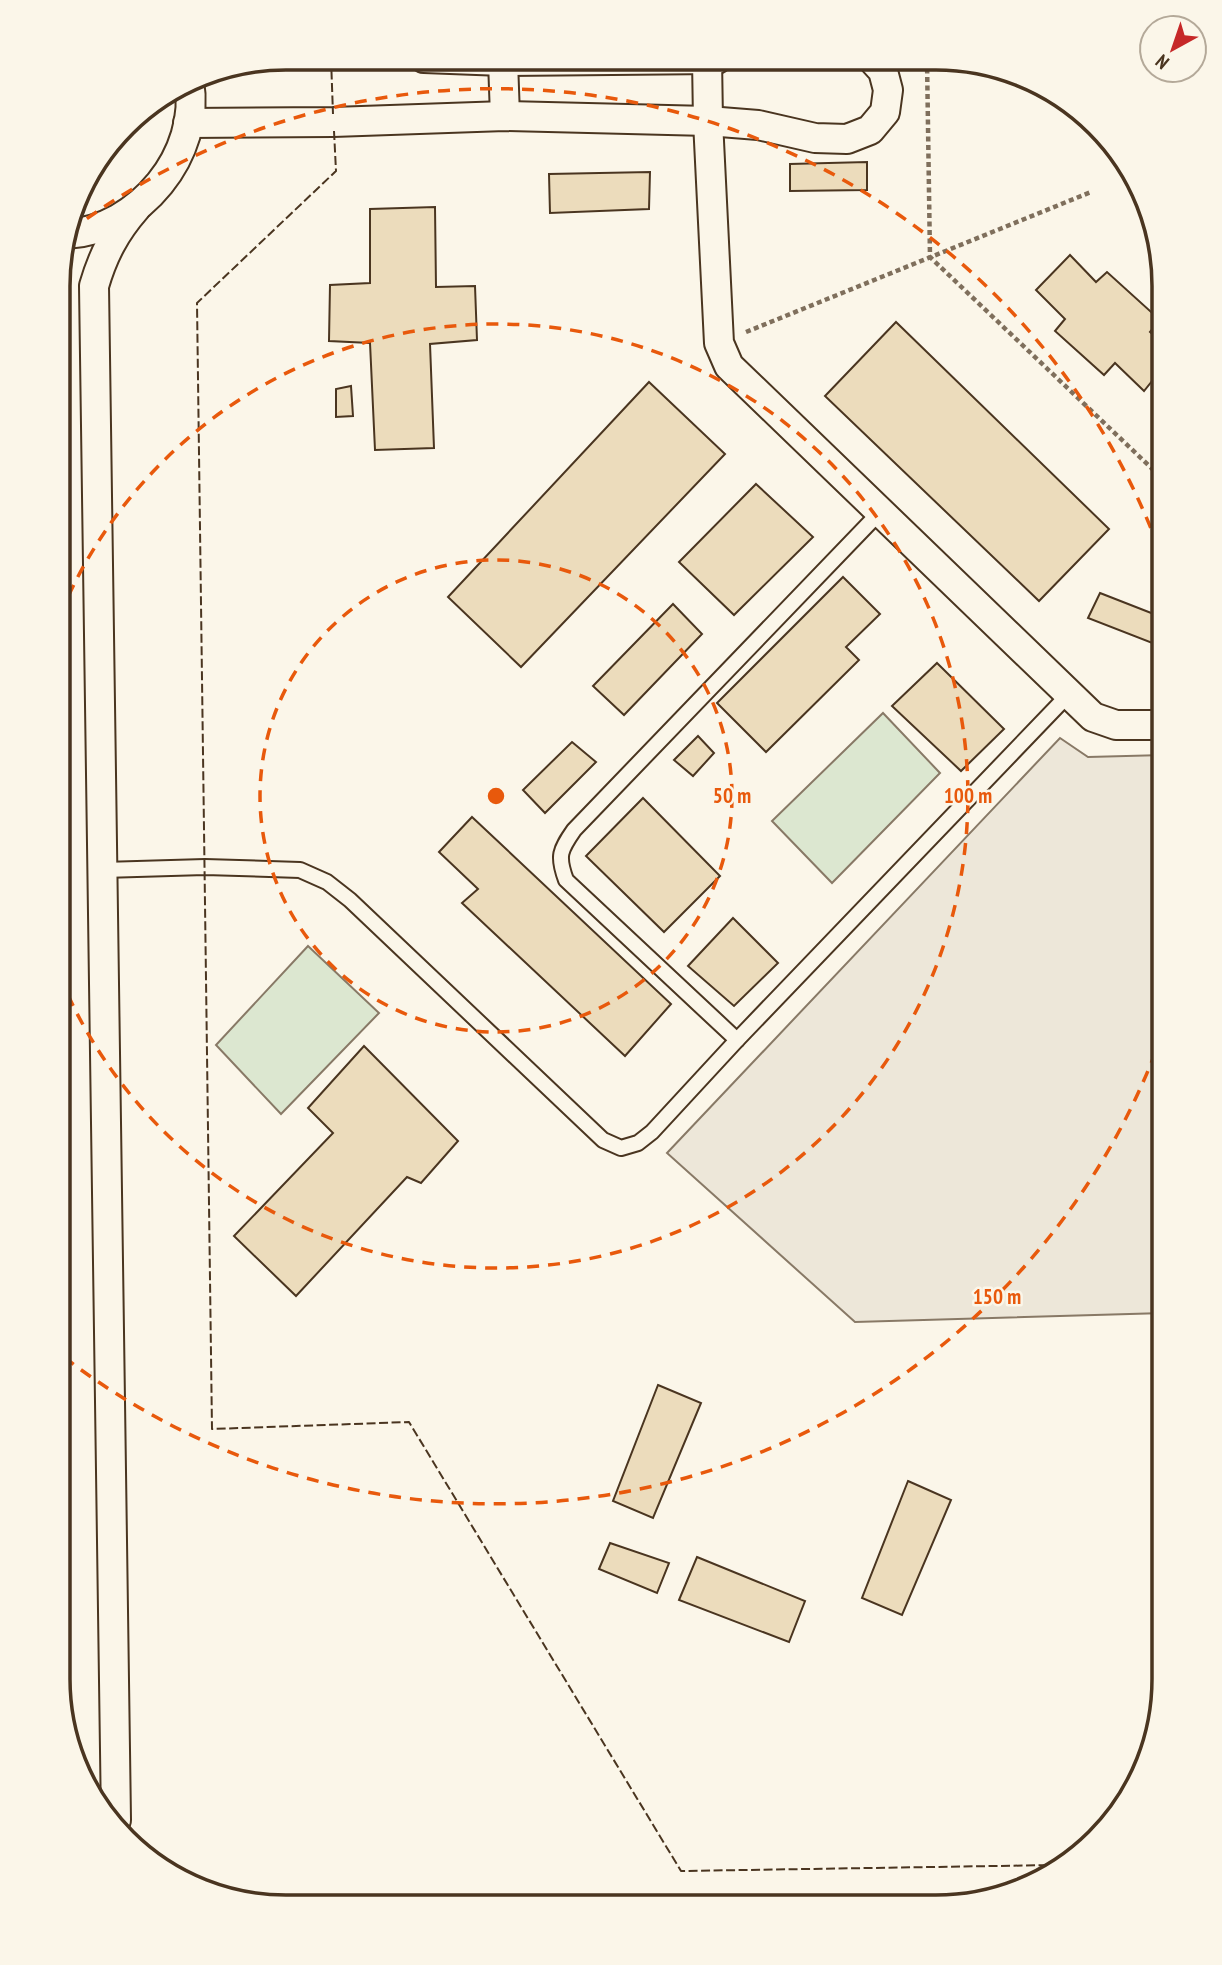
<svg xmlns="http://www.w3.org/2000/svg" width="1222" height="1965" font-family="'PT Sans Narrow',sans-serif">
<rect width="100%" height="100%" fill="#fbf6e9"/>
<g fill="#dce7d0" stroke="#887966" stroke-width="2">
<path d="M883,713L940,773L832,883L772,821Z"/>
<path d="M308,946L379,1013L281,1114L216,1045Z"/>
</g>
<path fill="#ede7d9" stroke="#887966" stroke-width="2" d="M1060,738L1088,757L1164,755V1313L855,1322L667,1153Z"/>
<g fill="#ecdcbc" stroke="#4a3520" stroke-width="2">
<path d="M867,162V190L790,191V164Z"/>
<path d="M650,172L649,209L550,213L549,174Z"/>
<path d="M435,207L436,287L475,286L477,340L430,344L434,448L375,450L370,343L329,341L330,285L370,283V209Z"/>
<path d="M1070,255L1096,282L1107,272L1160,320L1150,332L1164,345V366L1144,391L1115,363L1104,375L1055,331L1065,319L1036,290Z"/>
<path d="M896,322L1109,529L1039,601L825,396Z"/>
<path d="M649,382L725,454L521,667L448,597Z"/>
<path d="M351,386L353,416L336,417V389Z"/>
<path d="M756,484L813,537L734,615L679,562Z"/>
<path d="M843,577L880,614L846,647L859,660L766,752L717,703Z"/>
<path d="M1100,593L1164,618V636L1160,646L1088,618Z"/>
<path d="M673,604L702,634L624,715L593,686Z"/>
<path d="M937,663L1004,729L961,771L892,706Z"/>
<path d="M698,736L714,753L693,776L674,760Z"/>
<path d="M572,742L596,762L545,813L523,790Z"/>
<path d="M643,798L720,876L664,932L586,856Z"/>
<path d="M472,817L671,1004L625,1056L462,903L478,889L439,852Z"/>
<path d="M733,918L778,963L734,1006L688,966Z"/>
<path d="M364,1046L458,1141L421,1183L407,1177L296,1296L234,1236L333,1133L308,1108Z"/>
<path d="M658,1385L701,1403L653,1518L613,1501Z"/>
<path d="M908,1481L951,1500L902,1615L862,1598Z"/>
<path d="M1157,1500L1164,1501V1530L1157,1531Z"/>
<path d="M610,1543L669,1563L657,1593L599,1569Z"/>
<path d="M697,1557L805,1601L789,1642L679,1600Z"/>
</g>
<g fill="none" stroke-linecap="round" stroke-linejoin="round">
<defs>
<g id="lane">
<path d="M103,870L205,867L300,870L327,882L350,900L603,1140L621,1148L638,1143L652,1132L737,1040L1069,694"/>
<path d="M737,1040L566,880C557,856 560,850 574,830L880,512"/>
</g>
<g id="street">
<path d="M424,58L503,61L717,59"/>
<path d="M707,59L708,121L719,343L729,366L1093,717L1116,725H1164"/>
<path d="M503,61L505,116"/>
<path d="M188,123L333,122L505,116L708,121L758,125L815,138L847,139L870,130L885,112L888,90L883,71L872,59"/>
<path d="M67,234C139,230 202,154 189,81"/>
<path d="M116,1820L94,286C103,255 115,232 136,208"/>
</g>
</defs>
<use href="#lane" stroke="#4a3520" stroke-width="18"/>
<use href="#street" stroke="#4a3520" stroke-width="32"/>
<g stroke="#7f6f5c" stroke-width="4.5" stroke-dasharray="5 3.5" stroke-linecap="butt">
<path d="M927,60L930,257L1164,480"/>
<path d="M746,332L1091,192"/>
</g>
<use href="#lane" stroke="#fbf6e9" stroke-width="14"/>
<use href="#street" stroke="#fbf6e9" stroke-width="28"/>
<g stroke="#4a3520" stroke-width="2" stroke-dasharray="9 3.5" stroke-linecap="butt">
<path d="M331,58L333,114"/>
<path d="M334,131L336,171L197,303L212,1429L409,1422L681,1871L1056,1865"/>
</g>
</g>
<g fill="none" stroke="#e8590c" stroke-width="3.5" stroke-dasharray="12 9">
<circle cx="496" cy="796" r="236"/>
<path d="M60 615A472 472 0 1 1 60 977"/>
<path d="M1163 1032A708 708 0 0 1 60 1354M70 231A708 708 0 0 1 1163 560"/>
</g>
<path d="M0 0H1222V1965H0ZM286 70H936A216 216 0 0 1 1152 286V1679A216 216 0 0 1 936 1895H286A216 216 0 0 1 70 1679V286A216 216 0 0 1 286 70Z" fill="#fbf6e9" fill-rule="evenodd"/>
<path fill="none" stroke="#4a3520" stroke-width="3.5" d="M286 70H936A216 216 0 0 1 1152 286V1679A216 216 0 0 1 936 1895H286A216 216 0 0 1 70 1679V286A216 216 0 0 1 286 70Z"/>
<circle cx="496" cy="796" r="10" fill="#e8590c" stroke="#fbf6e9" stroke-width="3.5"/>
<g font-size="21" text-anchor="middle" font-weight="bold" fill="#e8590c" stroke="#fbf6e9" stroke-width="5" stroke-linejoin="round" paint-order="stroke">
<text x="732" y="803">50 m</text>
<text x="968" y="803">100 m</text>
<text x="997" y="1304">150 m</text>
</g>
<g transform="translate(1173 49) rotate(220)"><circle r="33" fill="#fbf6e9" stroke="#b4a999" stroke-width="2"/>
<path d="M0-5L12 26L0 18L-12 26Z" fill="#c62828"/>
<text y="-10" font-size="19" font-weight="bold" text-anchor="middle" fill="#4a3520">N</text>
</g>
</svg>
